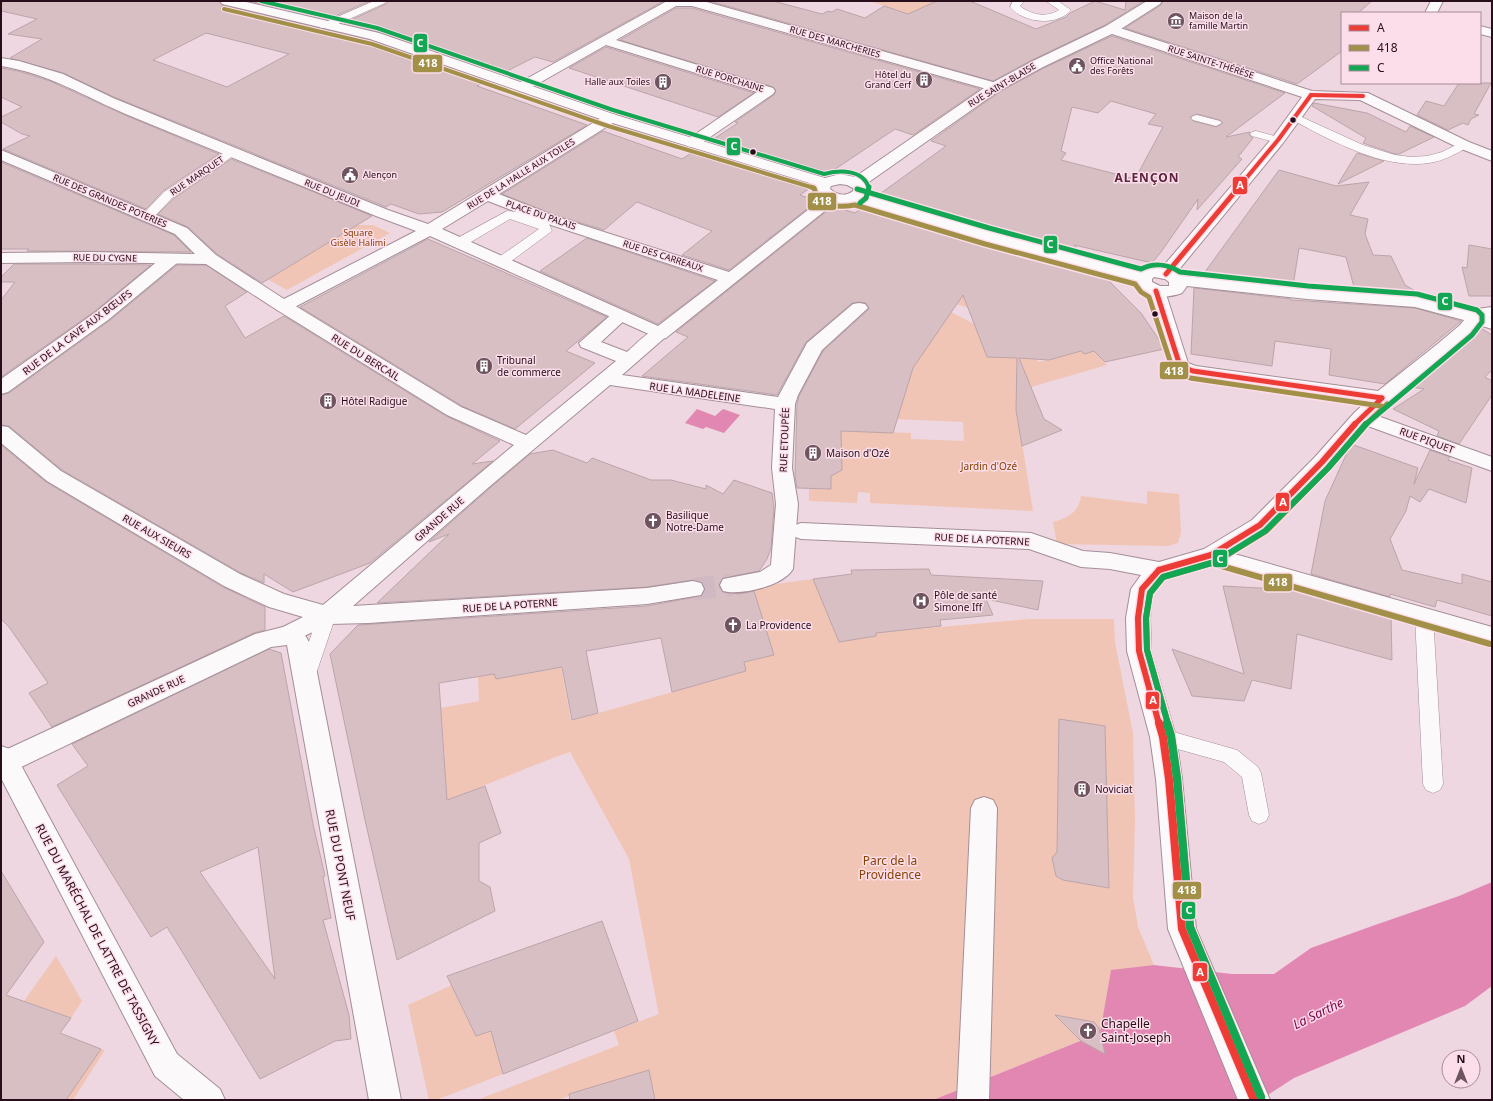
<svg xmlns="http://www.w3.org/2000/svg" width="1493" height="1101" font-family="'Noto Sans',sans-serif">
<rect width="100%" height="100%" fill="#eed7e0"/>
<g fill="#f1c5b5">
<path d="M869,1H937L925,7L934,22Z"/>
<path d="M357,225H373L390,233L287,290L267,279Z"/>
<path d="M973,273L1018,341L1039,362L1080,351L1084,354L1094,351L1107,365L1031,387L1019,424L1033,511L870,503V493L858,492L857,503L809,501V489H831V472L838,473L842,468V463L831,462V430L911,433V439L964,441L963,422L892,419L896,376L910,377L913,368L951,312L980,327L969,308L949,302Z"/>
<path d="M1147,491L1179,494L1181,532L1178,543L1168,546L1057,544L1053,522C1068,518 1079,512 1081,496L1147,504Z"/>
<path d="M813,579L839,642L876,636L867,605L901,606L908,630L1029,619H1114L1115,642L1133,733L1135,820L1133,897L1138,927L1154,965L1111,971L1100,1033L933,1100H655L648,1070L557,1100H477L619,1045L614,1031L659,1014L671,1078L629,859L570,752C530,766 492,783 453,798L454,801L360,795L445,760L441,708L479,701L478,677L494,674L496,679L561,667L571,721L746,671L744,662L774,655L752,587Z"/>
<path d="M56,956L82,1001L71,1018L24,1001Z"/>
<path d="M476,974L457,998L476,1036L491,1031L503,1074L436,1100H429L408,1005Z"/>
<path d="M101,1049L105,1050L73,1100H66Z"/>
</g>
<g fill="#e287b2">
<path d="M697,409L715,416L723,409L740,415L724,433L706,427L703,429L685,423Z"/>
<path d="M1492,882V986L1465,1006L1294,1078L1260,1100H933L1100,1033L1111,970L1154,965L1232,974H1274L1311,948L1375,925L1459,896Z"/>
</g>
<g fill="#d8bfc4" stroke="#bba4aa" fill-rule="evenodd">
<path d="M2,1H219L222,5L370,40L486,81L477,86L587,125L442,212L419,214L391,204L386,207L114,97L63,73L10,58L42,39L8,34L37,19L1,11ZM206,33L289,54L227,87L153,60Z"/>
<path d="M249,1H370L328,19Z"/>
<path d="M388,1H664L553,62L535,57L501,74L379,32L344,23L386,4Z"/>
<path d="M709,1H773L822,14L828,11L832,12L837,9L865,18L884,6L908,14L937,1H970L1036,29L1066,17L1070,13L1095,1L1125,10L1126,1H1144L1105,25L1032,60L993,81Z"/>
<path d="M1163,1H1372L1358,13H1342V51L1297,84L1125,28L1161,5Z"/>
<path d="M676,8H692L980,89L913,135L895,129L825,176L709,142L738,123L735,122L774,95L776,90L773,87L620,40Z"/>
<path d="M1112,36L1285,93L1226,137L1250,132L1249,135L1253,138L1238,157L1242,159L1197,210L1198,199L1161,252L1152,263L1074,245L1084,255L877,196L946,146L931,141L1001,91L1044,68ZM1111,101L1156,114L1148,124L1163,127L1135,179L1061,160L1066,153L1061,151L1072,107L1098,113ZM1197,114L1220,120L1223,123L1216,127L1193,121L1190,117Z"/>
<path d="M606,47L754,93L718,117L569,68Z"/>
<path d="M1,68L18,71L50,81L127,116L219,154L163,191L146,209L3,149L30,136L22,134L1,122V117L22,107L1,97Z"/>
<path d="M1459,83H1491L1474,114L1479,115L1471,119L1468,125L1463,123L1448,130L1417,115L1426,101L1444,106Z"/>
<path d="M1314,103L1367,113L1406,132L1410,126L1434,137L1399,154H1395L1363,143L1366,138L1312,106Z"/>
<path d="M603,131L682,159L696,150L813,186L800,195L817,201L729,270L682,255L712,231L637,202L604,230L555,215L502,194Z"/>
<path d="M1357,153L1384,161L1338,184Z"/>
<path d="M231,159L314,192L372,216L262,283L217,254L188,227L158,214L173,199Z"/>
<path d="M1,162L174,235L191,252L27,251L29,249H1Z"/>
<path d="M1279,170L1336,186L1369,182L1350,215L1368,219L1365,234L1373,255L1391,256L1405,285L1429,299L1416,296L1355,291L1346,257L1299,248L1293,286L1202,276Z"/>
<path d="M833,206L855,213L864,206L981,241L1102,274L1141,313L1162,344L1164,349L1105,362L1094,351L1084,354L1081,351L1049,360L1019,358L1044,419L1062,430L1022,446L1016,410L1017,358L987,357L963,295L913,368L893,433L841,431L842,470L831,476V489L797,488L795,475L797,404L799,396L823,351L869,309L866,303L859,302L852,303L806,342L777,395L642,376L688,337L676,332Z"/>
<path d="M587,238L715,281L658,324L540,271Z"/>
<path d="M428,239L607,317L566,351L595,363L515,429L462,406L300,307Z"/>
<path d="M1469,245L1492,249V296H1469L1462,267L1467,268Z"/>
<path d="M14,264H89L151,265L95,311L1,377V300L15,282H1V277Z"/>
<path d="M177,265H206L247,292L225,306L245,338L284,316L446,416L500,441L472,464L493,461L370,563L293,592L264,574V583L241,573L62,470L9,426L1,425V395L9,393L109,321Z"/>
<path d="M1194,288L1291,299V300L1415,308L1461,321L1385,384L1329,375L1331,349L1275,341L1272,366L1191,354Z"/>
<path d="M1479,327L1492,335V370L1485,377L1492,381V395L1459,444L1437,436L1439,431L1393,409L1424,389L1411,387L1450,355Z"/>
<path d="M1351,444L1418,468L1414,484L1430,450L1450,457L1448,460L1472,468L1466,503L1429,489L1420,502L1410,496L1406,511L1390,539L1402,570L1462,584V574L1492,582V616L1437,600L1435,607L1390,594V597L1311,574L1325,501Z"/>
<path d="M1,445L46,482L223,587L265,607V630L254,633L52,727L29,693L48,683L9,627L1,619Z"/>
<path d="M553,450L587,463L592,458L651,480H671L706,489V485L723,494L734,480L772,493L774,508L771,548L767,559L759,571L723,578L719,586L723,592L740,594L754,591L774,655L744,662L746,671L672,692L661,638L586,651L598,713L572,720L562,667L496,679L494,674L439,683L447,800L485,786L501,833L479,843V881L490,887L495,911L397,960L365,820L330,654L358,625L647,606L701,596L705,590L702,582L693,580L647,587L377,603L449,534L429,542L490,488L530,454Z"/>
<path d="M929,569L931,575L1043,581L1038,610L986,599L993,615L940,620L941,626L876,633V636L839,642L813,579L852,574L851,570Z"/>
<path d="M1223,586L1277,589V587L1307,594V593L1391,617L1392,660L1297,634L1291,689L1252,680L1244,701L1192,696L1172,649L1244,674Z"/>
<path d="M269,649L281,653L313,824L325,876L323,877L331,918L323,920L349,1015L351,1039L335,1041L260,1079L167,927L151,937L57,785L88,766L72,744ZM258,847L275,979L200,872Z"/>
<path d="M1059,719L1105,726L1109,888L1063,880L1056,876L1052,858L1057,852Z"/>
<path d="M1,871L44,942L6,995L71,1018L60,1033L101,1049L66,1100H1Z"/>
<path d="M602,921L638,1021L503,1074L491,1031L476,1036L447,976Z"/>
<path d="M1055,1015L1094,1022L1099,1028L1105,1054L1081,1041Z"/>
<path d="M649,1070L655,1100H570L569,1094Z"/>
</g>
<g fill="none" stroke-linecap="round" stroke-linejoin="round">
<path stroke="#d0b9c2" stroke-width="22" stroke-dasharray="22 11" stroke-linecap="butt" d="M693,589L731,585"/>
<defs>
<g id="service">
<path d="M374,1H387L385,3L329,28H321L320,26L321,24Z"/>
<path d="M1013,1H1024L1020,6C1031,15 1047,18 1059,10L1046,1H1058L1071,10C1057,27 1023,23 1010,7Z"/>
<path d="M1295,114L1363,145L1395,155L1411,157L1427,156L1442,152L1460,143H1468L1470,145L1468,147C1456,154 1443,161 1429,163C1384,170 1329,140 1291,119L1289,117L1291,115Z"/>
<path d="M1197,115L1220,121L1222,123L1216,126L1193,120L1191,118L1193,116Z"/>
<path d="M1256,131L1282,138L1284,140L1282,142L1278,143L1252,136L1250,134L1252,132Z"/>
<path d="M232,149L236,150L238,152L236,154L172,198L151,220H143L141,217L143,214L164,192L228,150Z"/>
<path d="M507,211L517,212L549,224L552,231L506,265H496L494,262L496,259L539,229L510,219L464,246H454L453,243L454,240Z"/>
<path d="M327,608L333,610L336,615L315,677L313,682L306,684L299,682L297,677L318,615L321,610Z"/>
<path d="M1424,609L1430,611L1433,616L1443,784L1440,790L1433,793L1426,790L1423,784L1415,616L1418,611Z"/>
<path d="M1163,729L1237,750L1258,767L1261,773L1269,815L1266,821L1259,824L1252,821L1249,815L1242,777L1224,762L1156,743L1153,737L1156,731Z"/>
</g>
<g id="pedestrian">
<path d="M171,254L177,255L179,259L177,263L108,320L8,392L1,394V379L96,312L165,255Z"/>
<path d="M283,301L289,302L461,407L526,435L616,361L581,347L579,343L613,313L619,312L625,313L628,317L601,342L627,352C639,342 651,326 666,330L669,334L622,375L778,397L807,343L853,304L859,303L865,304L868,308L822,350L798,395L795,404L792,468L798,504L793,569C783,586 741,596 723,591L720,585L723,579L760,572L771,565L776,504L772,468L775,409L610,385L489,487L353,606L647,588L693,581L701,583L704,589L701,595L647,604L369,623L330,624L287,644L279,641L275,635L279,629L303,617L269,607L224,586L47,481L1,443V426L8,427L61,471L240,574L284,594L323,605L514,445L447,415L277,310L274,306L277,302Z"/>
<path d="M984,797L993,800L997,808L989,1100H957L971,808L975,800Z"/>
</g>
<g id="minor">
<path d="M667,1H703L1000,84L1002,87L1000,90L995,91L990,90L692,6H676L616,40L773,88L775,91L773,94L697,146L692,147L687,146L685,143L687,140L757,92L606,45L527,90L522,91L517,90L515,87L517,84Z"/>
<path d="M1431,1H1443L1437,13H1425Z"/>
<path d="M1111,25L1312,91L1368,93L1469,142L1492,151V161L1459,148L1360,100L1315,99L1283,143L1172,278L1166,279L1160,278L1157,274L1160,270L1273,137L1302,97L1106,32L1105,29L1106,26Z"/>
<path d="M1480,26L1492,29V37L1480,34Z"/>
<path d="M1,58L19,61L63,74L113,98L388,210L428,224L606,115L611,114L616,115L618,118L616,121L499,194L554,216L729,272L827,195L833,193L839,195L841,198L666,338L660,339L430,236L289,310L283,311L277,310L206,264L89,262L1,263V253L89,252L195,254L175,234L1,160V150L187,228L216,255L284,299L416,231L376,216C294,183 211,149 128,115C86,97 47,73 1,66ZM488,201L542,222L718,280L658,326L442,229Z"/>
<path d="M1156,286L1162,287L1165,291L1188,363L1196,366L1378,391L1435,346L1460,325L1469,314L1475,313L1492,318V329L1479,325L1472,333L1449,354L1375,415L1492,457V471L1365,425L1329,467L1268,530L1231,553L1492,627V645L1211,563L1167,576L1153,592L1150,618L1151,651L1176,737L1182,779L1196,929L1270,1100H1238L1168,929L1156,779L1150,737L1127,651L1126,618L1131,589L1141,575L1110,569L1081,567L1029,549L801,539L793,536L790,531L793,526L801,523L1031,533L1083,551L1110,553L1159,562L1204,549L1252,520L1315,457L1354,413L1366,402L1193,377L1173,370L1171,366L1147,291L1150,287Z"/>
<path d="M283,627L303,632L312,647L401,1100H369L287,645L271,647L15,770L6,773L1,771V752L255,634Z"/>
</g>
<g id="tertiary">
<path d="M220,1H242L379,33L616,115L825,178L840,174L855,177L990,84L1033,61L1106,26L1147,1H1162L1160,4L1116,32L1043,67L1000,90L866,184L869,189L867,195L993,232L1139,272C1152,264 1171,266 1182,275L1307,289L1416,297L1472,312L1477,309L1492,307V317L1475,323L1415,307L1307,299L1187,286L1182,293C1169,298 1139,301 1135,281L981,240L855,202C839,206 824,203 814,189L816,185L606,121L370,39L222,4ZM840,184L847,185L853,188V191C845,197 837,195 830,189L831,186ZM1154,277L1165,279L1169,282V286H1160L1152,282V279Z"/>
<path d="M1,746L10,749L15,754L177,1054L220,1089L225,1100H184L155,1076L1,778Z"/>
</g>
</defs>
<use href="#service" stroke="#a48e98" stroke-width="1"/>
<use href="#pedestrian" stroke="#a48e98" stroke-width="2"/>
<use href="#minor" stroke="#a48e98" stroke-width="2"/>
<use href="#tertiary" stroke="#a48e98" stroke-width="2"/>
<use href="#service" fill="#fcf9fa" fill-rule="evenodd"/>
<use href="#pedestrian" fill="#fcf9fa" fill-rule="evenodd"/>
<use href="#minor" fill="#fcf9fa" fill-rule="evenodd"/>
<use href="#tertiary" fill="#fcf9fa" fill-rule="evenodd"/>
<defs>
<g id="bus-1-far3">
<path d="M1311,95L1363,96"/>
<path d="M1238,188L1278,140L1311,95"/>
</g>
<g id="bus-1-far2">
<path d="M1166,274L1239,187"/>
<path d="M1156,291L1180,366L1193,371L1382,398"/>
<path d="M1354,425L1382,398"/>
</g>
<g id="bus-1-far1">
<path d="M1159,570L1142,589L1138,618L1139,651L1159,724"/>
<path d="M1159,570L1211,555L1260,525L1322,462L1355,424"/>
</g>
<path id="bus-1" d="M1159,723L1163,737L1169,779L1182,929L1254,1100"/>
<path id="bus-2-far3" d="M224,9L372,44L608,126L814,188"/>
<g id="bus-2-far2">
<path d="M811,187L814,188C819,207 838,208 855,205L985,244L1135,284L1141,292L1149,297L1173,370L1176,373L1190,378L1381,406"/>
<path d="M1365,425L1387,404"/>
</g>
<g id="bus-2-far1">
<path d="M1215,562L1266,531L1328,468L1366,424"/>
<path d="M1168,724L1147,650L1146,618L1150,593L1163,577L1211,563L1490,644"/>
</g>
<path id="bus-2" d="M1167,723L1171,736L1177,778L1190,927L1261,1097"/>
<path id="bus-3-far3" d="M261,1L377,28L613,110L824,174C840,170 863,169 869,188"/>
<g id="bus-3-far2">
<path d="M857,189L989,228L1141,269C1155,262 1167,264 1180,272L1308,286L1417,294L1477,310L1482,315V322L1472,335L1365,425"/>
<path d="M860,203L866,198L869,187"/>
</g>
<path id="bus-3-far1" d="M1168,724L1147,650L1146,618L1150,593L1163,577L1215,562L1265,531L1328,468L1366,424"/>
<path id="bus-3" d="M1167,723L1171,736L1177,778L1190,927L1261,1097"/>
</defs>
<use href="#bus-1-far3" stroke="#fcdeea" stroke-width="6"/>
<use href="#bus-1-far2" stroke="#fcdeea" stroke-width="8"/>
<use href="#bus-1-far1" stroke="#fcdeea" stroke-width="9"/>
<use href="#bus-1" stroke="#fcdeea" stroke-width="10"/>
<use href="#bus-2-far3" stroke="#fcdeea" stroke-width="6"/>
<use href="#bus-2-far2" stroke="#fcdeea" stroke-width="8"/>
<use href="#bus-2-far1" stroke="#fcdeea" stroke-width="9"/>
<use href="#bus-2" stroke="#fcdeea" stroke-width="10"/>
<use href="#bus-3-far3" stroke="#fcdeea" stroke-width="6"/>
<use href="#bus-3-far2" stroke="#fcdeea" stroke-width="8"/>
<use href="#bus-3-far1" stroke="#fcdeea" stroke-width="9"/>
<use href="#bus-3" stroke="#fcdeea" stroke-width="10"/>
<use href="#bus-1-far3" stroke="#ed3b36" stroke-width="4"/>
<use href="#bus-1-far2" stroke="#ed3b36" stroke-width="5"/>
<use href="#bus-1-far1" stroke="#ed3b36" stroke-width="6"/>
<use href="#bus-1" stroke="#ed3b36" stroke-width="8"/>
<use href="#bus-2-far3" stroke="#a28f48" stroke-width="4"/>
<use href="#bus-2-far2" stroke="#a28f48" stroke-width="5"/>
<use href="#bus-2-far1" stroke="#a28f48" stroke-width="6"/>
<use href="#bus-2" stroke="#a28f48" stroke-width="8"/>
<use href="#bus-3-far3" stroke="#13a653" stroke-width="4"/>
<use href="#bus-3-far2" stroke="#13a653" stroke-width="5"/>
<use href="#bus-3-far1" stroke="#13a653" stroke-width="6"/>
<use href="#bus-3" stroke="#13a653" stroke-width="8"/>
</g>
<defs>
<symbol id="museum-disc" viewBox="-11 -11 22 22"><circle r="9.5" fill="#6d545f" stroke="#fcdeea"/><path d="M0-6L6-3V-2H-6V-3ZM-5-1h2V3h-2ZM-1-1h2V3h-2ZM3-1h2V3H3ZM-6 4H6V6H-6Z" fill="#fff"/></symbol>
<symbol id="civic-disc" viewBox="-11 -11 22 22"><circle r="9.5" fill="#6d545f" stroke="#fcdeea"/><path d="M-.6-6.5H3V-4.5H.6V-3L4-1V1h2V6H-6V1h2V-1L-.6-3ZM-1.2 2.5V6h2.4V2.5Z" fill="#fff"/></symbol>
<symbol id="building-disc" viewBox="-11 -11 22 22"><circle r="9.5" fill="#6d545f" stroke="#fcdeea"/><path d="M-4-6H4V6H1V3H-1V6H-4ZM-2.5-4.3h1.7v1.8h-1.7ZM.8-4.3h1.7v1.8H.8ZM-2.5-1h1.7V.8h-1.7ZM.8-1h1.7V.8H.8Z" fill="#fff"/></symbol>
<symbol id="church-disc" viewBox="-11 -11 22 22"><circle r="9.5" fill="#6d545f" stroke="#fcdeea"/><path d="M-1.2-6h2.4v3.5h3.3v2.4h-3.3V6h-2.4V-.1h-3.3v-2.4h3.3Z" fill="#fff"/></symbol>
<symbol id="hospital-disc" viewBox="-11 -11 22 22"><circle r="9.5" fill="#6d545f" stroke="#fcdeea"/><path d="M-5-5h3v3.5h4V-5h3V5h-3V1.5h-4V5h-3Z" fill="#fff"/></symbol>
</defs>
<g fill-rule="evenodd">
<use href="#museum-disc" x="1166" y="11" width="20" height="20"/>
<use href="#civic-disc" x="1067" y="56" width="20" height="20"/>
<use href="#building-disc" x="914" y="70" width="20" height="20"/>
<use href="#building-disc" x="653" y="72" width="20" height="20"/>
<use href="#civic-disc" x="340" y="165" width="20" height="20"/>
<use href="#building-disc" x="474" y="356" width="20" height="20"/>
<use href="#building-disc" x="318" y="391" width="20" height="20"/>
<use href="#building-disc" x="803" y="443" width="20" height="20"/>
<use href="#church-disc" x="643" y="511" width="20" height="20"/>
<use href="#hospital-disc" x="911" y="591" width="20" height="20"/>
<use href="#church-disc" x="723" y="615" width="20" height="20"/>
<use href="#building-disc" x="1072" y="779" width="20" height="20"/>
<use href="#church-disc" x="1078" y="1021" width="20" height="20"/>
</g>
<g fill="#270e1a" stroke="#fcdeea" stroke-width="1.5">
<circle cx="1293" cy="120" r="3.5"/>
<circle cx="753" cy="152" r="3.5"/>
<circle cx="1155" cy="314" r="3.5"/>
</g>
<g text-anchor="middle" stroke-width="3" stroke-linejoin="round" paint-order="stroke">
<g font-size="9" fill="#270e1a" stroke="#fcdeea" text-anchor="start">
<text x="1189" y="19">Maison de la<tspan x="1189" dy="10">famille Martin</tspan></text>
<text x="1090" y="64">Office National<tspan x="1090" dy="10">des Forêts</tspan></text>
<text x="911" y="78" text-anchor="end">Hôtel du<tspan x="911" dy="10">Grand Cerf</tspan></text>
<text x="650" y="85" text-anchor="end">Halle aux Toiles</text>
<text x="363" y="178">Alençon</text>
</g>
<g font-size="9" fill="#270e1a" stroke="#fcdeea">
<text transform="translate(835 42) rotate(16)" y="3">RUE DES MARCHERIES</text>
<text transform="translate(1211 62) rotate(18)" y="3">RUE SAINTE-THÉRÈSE</text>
<text transform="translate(730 79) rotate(17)" y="3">RUE PORCHAINE</text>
<text transform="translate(1002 85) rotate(-31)" y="3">RUE SAINT-BLAISE</text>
<text transform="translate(521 174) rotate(-32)" y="3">RUE DE LA HALLE AUX TOILES</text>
<text transform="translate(197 176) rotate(-34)" y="3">RUE MARQUET</text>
<text transform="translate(332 193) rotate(22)" y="3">RUE DU JEUDI</text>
<text transform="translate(110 201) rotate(23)" y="3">RUE DES GRANDES POTERIES</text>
<text transform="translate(541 215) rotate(19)" y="3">PLACE DU PALAIS</text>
<text transform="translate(663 256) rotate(18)" y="3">RUE DES CARREAUX</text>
<text transform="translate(105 258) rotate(1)" y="3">RUE DU CYGNE</text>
</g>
<g font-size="9" fill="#884103" stroke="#fcdeea">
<text x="358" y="236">Square<tspan x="358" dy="10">Gisèle Halimi</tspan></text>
</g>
<g font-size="10" fill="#270e1a" stroke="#fcdeea">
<text transform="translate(77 332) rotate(-37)" y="4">RUE DE LA CAVE AUX BŒUFS</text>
<text transform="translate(366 357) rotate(32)" y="4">RUE DU BERCAIL</text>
<text transform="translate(695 392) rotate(8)" y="4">RUE LA MADELEINE</text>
<text transform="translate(784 440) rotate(-88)" y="4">RUE ETOUPÉE</text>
<text transform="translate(1427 440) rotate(20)" y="4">RUE PIQUET</text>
<text transform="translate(439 519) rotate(-41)" y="4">GRANDE RUE</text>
<text transform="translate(157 536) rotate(30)" y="4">RUE AUX SIEURS</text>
<text transform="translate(982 539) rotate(3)" y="4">RUE DE LA POTERNE</text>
<text transform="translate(510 605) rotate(-4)" y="4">RUE DE LA POTERNE</text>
<text transform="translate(156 691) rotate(-25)" y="4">GRANDE RUE</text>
</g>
<g font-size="10" fill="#270e1a" stroke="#fcdeea" text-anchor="start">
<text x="497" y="364">Tribunal<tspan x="497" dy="12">de commerce</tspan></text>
<text x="341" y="405">Hôtel Radigue</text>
<text x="826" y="457">Maison d'Ozé</text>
<text x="666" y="519">Basilique<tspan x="666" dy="12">Notre-Dame</tspan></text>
<text x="934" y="599">Pôle de santé<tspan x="934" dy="12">Simone Iff</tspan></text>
<text x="746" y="629">La Providence</text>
<text x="1095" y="793">Noviciat</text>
</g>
<g font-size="10" fill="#884103" stroke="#fcdeea">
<text x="989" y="470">Jardin d'Ozé</text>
</g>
<g font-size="12" font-weight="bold" letter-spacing="1" fill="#5c243f" stroke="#fcdeea">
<text x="1147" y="182">ALENÇON</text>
</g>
<g font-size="12" fill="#884103" stroke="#fcdeea">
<text x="890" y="865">Parc de la<tspan x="890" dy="14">Providence</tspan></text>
</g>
<g font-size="12" fill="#270e1a" stroke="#fcdeea">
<text transform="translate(340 865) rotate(79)" y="4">RUE DU PONT NEUF</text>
<text transform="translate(97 935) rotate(62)" y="4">RUE DU MARÉCHAL DE LATTRE DE TASSIGNY</text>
</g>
<g font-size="12" fill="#270e1a" stroke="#fcdeea" text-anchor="start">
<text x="1101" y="1028">Chapelle<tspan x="1101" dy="14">Saint-Joseph</tspan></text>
</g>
<g font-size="13" font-style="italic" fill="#7a054b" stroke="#fcdeea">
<text transform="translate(1318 1013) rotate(-26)" y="5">La Sarthe</text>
</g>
</g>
<g stroke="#fcdeea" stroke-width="1.5">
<rect x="413" y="33" width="15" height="20" rx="4" fill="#13a653"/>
<rect x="412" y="54" width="31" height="19" rx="4" fill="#a28f48"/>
<rect x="726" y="137" width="15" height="19" rx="4" fill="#13a653"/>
<rect x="1232" y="176" width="16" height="19" rx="4" fill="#ed3b36"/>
<rect x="807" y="192" width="30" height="19" rx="4" fill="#a28f48"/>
<rect x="1043" y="235" width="15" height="19" rx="4" fill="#13a653"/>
<rect x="1437" y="292" width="16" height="19" rx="4" fill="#13a653"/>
<rect x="1159" y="361" width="30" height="19" rx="4" fill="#a28f48"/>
<rect x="1275" y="492" width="15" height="20" rx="4" fill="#ed3b36"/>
<rect x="1212" y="549" width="16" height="19" rx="4" fill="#13a653"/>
<rect x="1263" y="573" width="30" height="19" rx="4" fill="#a28f48"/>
<rect x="1145" y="691" width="15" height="19" rx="4" fill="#ed3b36"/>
<rect x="1172" y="881" width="30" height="19" rx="4" fill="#a28f48"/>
<rect x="1181" y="901" width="15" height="19" rx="4" fill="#13a653"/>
<rect x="1192" y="962" width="16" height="20" rx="4" fill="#ed3b36"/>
</g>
<g font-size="11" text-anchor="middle" font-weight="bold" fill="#fff">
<text x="420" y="47">C</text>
<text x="428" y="67">418</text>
<text x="734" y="150">C</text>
<text x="1240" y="189">A</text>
<text x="822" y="205">418</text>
<text x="1050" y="248">C</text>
<text x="1445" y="305">C</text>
<text x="1174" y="375">418</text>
<text x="1283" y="506">A</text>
<text x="1220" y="563">C</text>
<text x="1278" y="586">418</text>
<text x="1153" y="704">A</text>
<text x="1187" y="894">418</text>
<text x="1189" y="914">C</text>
<text x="1200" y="976">A</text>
</g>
<rect width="1493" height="1101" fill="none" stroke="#270e1a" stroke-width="4"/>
<rect x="1341" y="12" width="140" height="72" fill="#fcdeea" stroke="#a78b97"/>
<rect x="1349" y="25" width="20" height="6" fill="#ed3b36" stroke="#a78b97"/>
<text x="1377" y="32" font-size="12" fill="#270e1a">A</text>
<rect x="1349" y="45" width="20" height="6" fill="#a28f48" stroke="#a78b97"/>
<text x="1377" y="52" font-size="12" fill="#270e1a">418</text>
<rect x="1349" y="65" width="20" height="6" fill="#13a653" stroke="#a78b97"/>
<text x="1377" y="72" font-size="12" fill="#270e1a">C</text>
<g transform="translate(1461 1069)"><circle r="19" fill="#fcdeea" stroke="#a78b97"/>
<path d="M0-3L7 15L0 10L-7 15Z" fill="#6d545f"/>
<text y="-6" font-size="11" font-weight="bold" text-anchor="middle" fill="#270e1a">N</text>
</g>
</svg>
